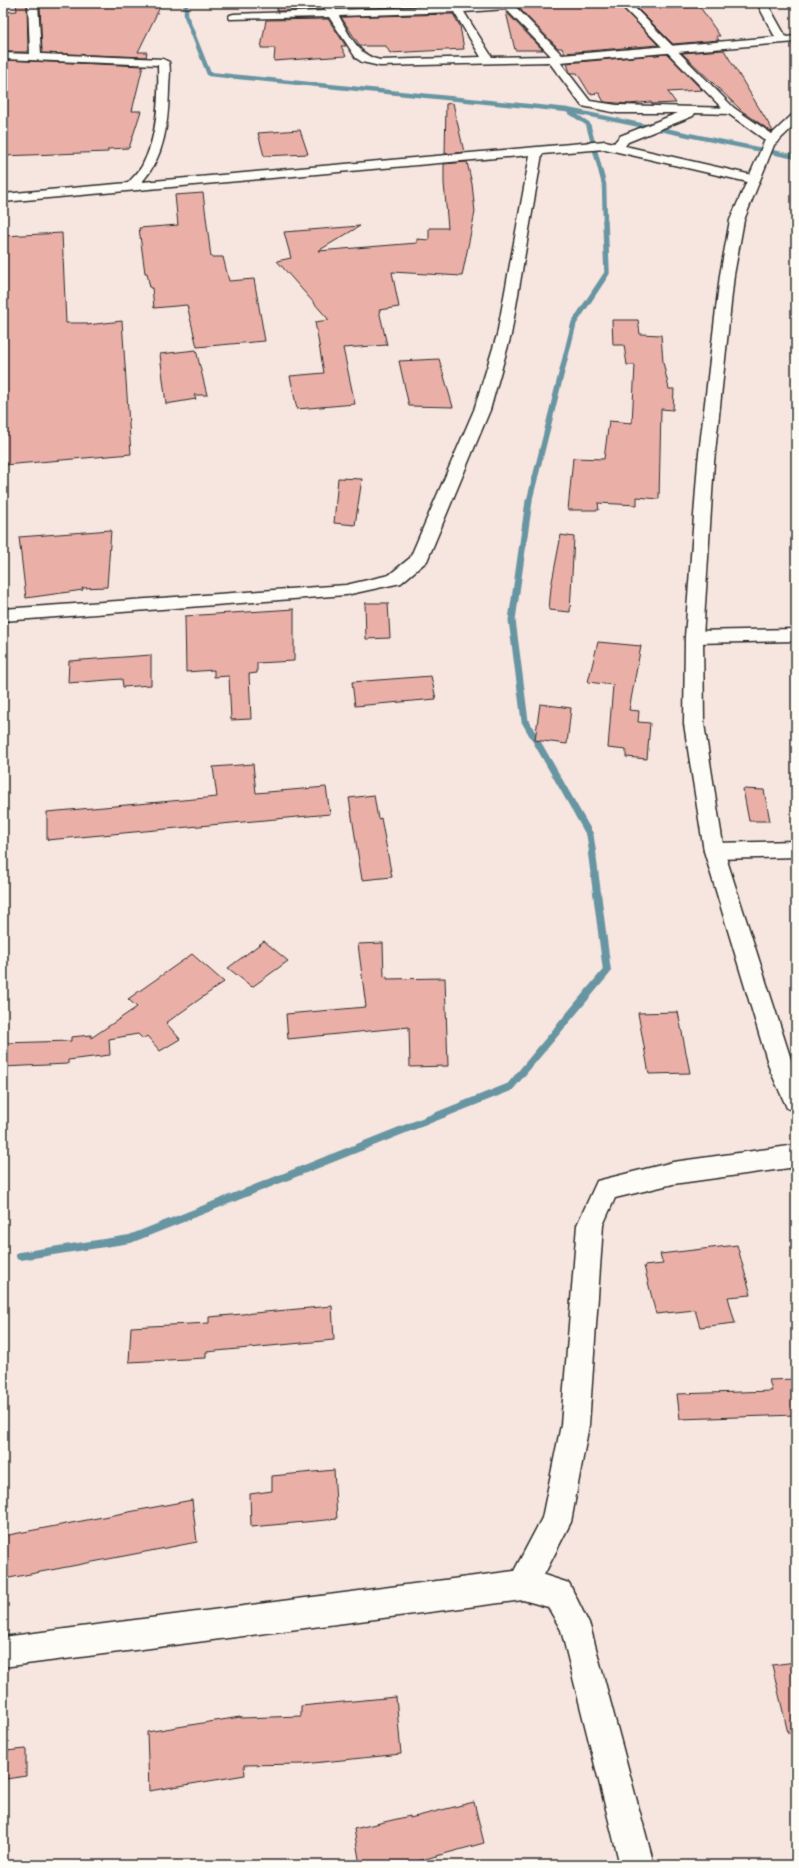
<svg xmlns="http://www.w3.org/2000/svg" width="799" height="1868" font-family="Pangolin,sans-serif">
<rect width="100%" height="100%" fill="#f7e5df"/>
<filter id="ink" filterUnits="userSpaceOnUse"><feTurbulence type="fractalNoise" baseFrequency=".025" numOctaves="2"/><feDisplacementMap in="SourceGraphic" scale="8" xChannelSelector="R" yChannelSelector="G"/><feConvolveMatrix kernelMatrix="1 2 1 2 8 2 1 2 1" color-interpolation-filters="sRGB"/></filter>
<g filter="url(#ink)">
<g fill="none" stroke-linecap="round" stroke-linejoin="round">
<g stroke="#6895a2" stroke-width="4.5">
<path d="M186,3V16L209,74L567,110L796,157"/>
<path d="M567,110L588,124L604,184L605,222"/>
</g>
<path stroke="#6895a2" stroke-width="5.5" d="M529,502L574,323L607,273L605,221"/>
<path stroke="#6895a2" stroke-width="7" d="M529,501L512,620L525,721L590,835L593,855"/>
<path stroke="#6895a2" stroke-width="8" d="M20,1256L130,1239L510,1087L607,971L592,854"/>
</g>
<g fill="#eab0a7" stroke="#2b2b2b">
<path d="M16,3H27L28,52H3V12L17,11Z"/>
<path d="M40,3H162L138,52H147L146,57L42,53Z"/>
<path d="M436,3V5L379,7V4Z"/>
<path d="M514,3H618L658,45L564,53L562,48H558Z"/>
<path d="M632,3H662L666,8L700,7L720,36H716L719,40L673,44Z"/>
<path d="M307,6L308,9L324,10L277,11V7Z"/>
<path d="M506,12L543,50H515Z"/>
<path d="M453,14L460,26L464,49L390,53L386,46H360L341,17Z"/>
<path d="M328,19L346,46H341L346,56L274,61L275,48H261L266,20Z"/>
<path d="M724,50L773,131L772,132L742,111L682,53Z"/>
<path d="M667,54L702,90L668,92L676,103L652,104L651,102L629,104L604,102L599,93L590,94L577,73H570L567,63Z"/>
<path d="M3,60L143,66L132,111H141L129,148L108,149V152L3,156Z"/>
<path d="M453,103L464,152L445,154L446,104Z"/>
<path d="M300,130L308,154L264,156L258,133Z"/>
<path d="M467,162L472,184L475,212L462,276L392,272L399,307L379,310L387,345L343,348L355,404L297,409L290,376L324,373L315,322L329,320L277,261L291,258L284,232L360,226L318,251L417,243V239L429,240V228H448L444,183V164Z"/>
<path d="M203,193L211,257H223L229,281L254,279L265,341L197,347L187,305L154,308L152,288H150L147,273H145L139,228L178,225L175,195Z"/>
<path d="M62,233L66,323H87V325L122,321L131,454L4,465L3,236Z"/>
<path d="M612,320H638L640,334L661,335L663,362L669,389H674L673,410L661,409L659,499L637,497V505L598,503L599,510H568L573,458L604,459L609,421L632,423L635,365H627L624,345H613Z"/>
<path d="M196,350L207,395H194L196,399L166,404L160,354Z"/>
<path d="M439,359L453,407L409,406L399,361Z"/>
<path d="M338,478L362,479L355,525L334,523Z"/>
<path d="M111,530L107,587L82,588L83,590L26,598L19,537Z"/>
<path d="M561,535L574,537L570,612L549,610L551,587Z"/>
<path d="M365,603H388L390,638L366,639Z"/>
<path d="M294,609V661L257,663V673L249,674L251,719L231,720L229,676L214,677V670L186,672L185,616Z"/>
<path d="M598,642L641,646L629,710L639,711L638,722L650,723L647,759L626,757V750L608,748L613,685L588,682Z"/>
<path d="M151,655V685L123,687L122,679L68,683L69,661Z"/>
<path d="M431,676L436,699L355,706L352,682Z"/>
<path d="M540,704L571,708L567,744L535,740Z"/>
<path d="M253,764L256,793L326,787L330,814L47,840V812L217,797L213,767Z"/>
<path d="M743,789L764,790L770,821H749Z"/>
<path d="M374,795L378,819L381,818L392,877L362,880L349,798Z"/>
<path d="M264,941L288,961L252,987L228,968Z"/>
<path d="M383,943L384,977L387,976V979L445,978L448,1066L410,1067L409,1027L288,1039L286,1014L366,1007L358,944Z"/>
<path d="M192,954L224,982L166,1023L180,1039L160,1051L147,1036L143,1039L138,1034L109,1039L110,1055L68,1060V1064L3,1067V1043L71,1041V1037L91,1035V1038L137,1007L128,999Z"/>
<path d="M678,1012L690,1073L649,1074L638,1013Z"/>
<path d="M737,1245L751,1295L728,1297L735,1323L700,1327L695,1310L656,1314L644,1266L663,1264L660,1254Z"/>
<path d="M332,1306L334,1340L206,1352V1358L129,1362L131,1327L209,1323V1317Z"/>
<path d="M796,1379V1415L680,1419L677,1394L772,1391L769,1380Z"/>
<path d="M334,1470L337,1519L251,1527L250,1494L272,1491V1476Z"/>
<path d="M192,1500L197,1542L4,1579L3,1536Z"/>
<path d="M796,1662V1732L788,1733L772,1665Z"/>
<path d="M396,1697L401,1754L303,1764L244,1765L245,1775L149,1791L147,1732L240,1717L241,1718L301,1716V1706Z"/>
<path d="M26,1749V1776L6,1779V1751Z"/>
<path d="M474,1802L484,1843L418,1861L419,1865H360L354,1829L410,1816V1818Z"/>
</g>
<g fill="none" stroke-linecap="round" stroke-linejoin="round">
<defs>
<g id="street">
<path d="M28,3H38L41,54L163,59L169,62C171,71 169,81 169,90C168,123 165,156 142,182L605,141L614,143L620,136L678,113H617L582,106L549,62L380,66L362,62L356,58L329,17L230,19L229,17L230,15L234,14L326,11L322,3H332L336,10L453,6L455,3H465L464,5L512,3L562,55L775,37L757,3H767L786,37L796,36V42L560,62L590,101L617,105L734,108L736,110L730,114L695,113L693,116L628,142L625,146L752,175L758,179L752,183L605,149L542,154L511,335L490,410L427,561L401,583L346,595L3,621V609L346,585L389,575L410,558L474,410L497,335L530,155L3,202V194L128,183C133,177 140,171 143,164C158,135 159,96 158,65L3,59V53L30,54ZM506,9L551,56L492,57L464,12ZM454,12L481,57L380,60C358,56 349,34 339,16Z"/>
<path d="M796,629V641L694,643L688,641L685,637L688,633L694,631Z"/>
<path d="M796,841V857L714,859L707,856L704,851L707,846L714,843Z"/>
<path d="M796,1145V1167L673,1184L615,1198L603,1225L589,1425L571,1522L544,1575L569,1583L590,1626L654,1865H620L561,1630L548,1607L523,1600L3,1667V1637L514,1571L542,1518L561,1425L577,1225L597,1181L673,1162Z"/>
</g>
<path id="secondary" d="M619,3H630L734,108L772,134L792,115L796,114V124L774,145L744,220L734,275L714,462L703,637L704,724L724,851L796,1075V1111L787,1108L770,1070L704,851L684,724L685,637L698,462L720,275L730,220L765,140L726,112Z"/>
</defs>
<use href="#street" stroke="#2b2b2b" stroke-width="3"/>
<use href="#secondary" stroke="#2b2b2b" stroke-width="3"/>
<use href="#street" fill="#fdfcf7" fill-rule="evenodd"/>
<use href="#secondary" fill="#fdfcf7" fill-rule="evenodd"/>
</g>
</g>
<rect width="799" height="1868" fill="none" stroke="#fdfcf7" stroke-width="16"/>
<rect x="8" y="8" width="783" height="1852" fill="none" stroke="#2b2b2b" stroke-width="1.5" filter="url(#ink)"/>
</svg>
